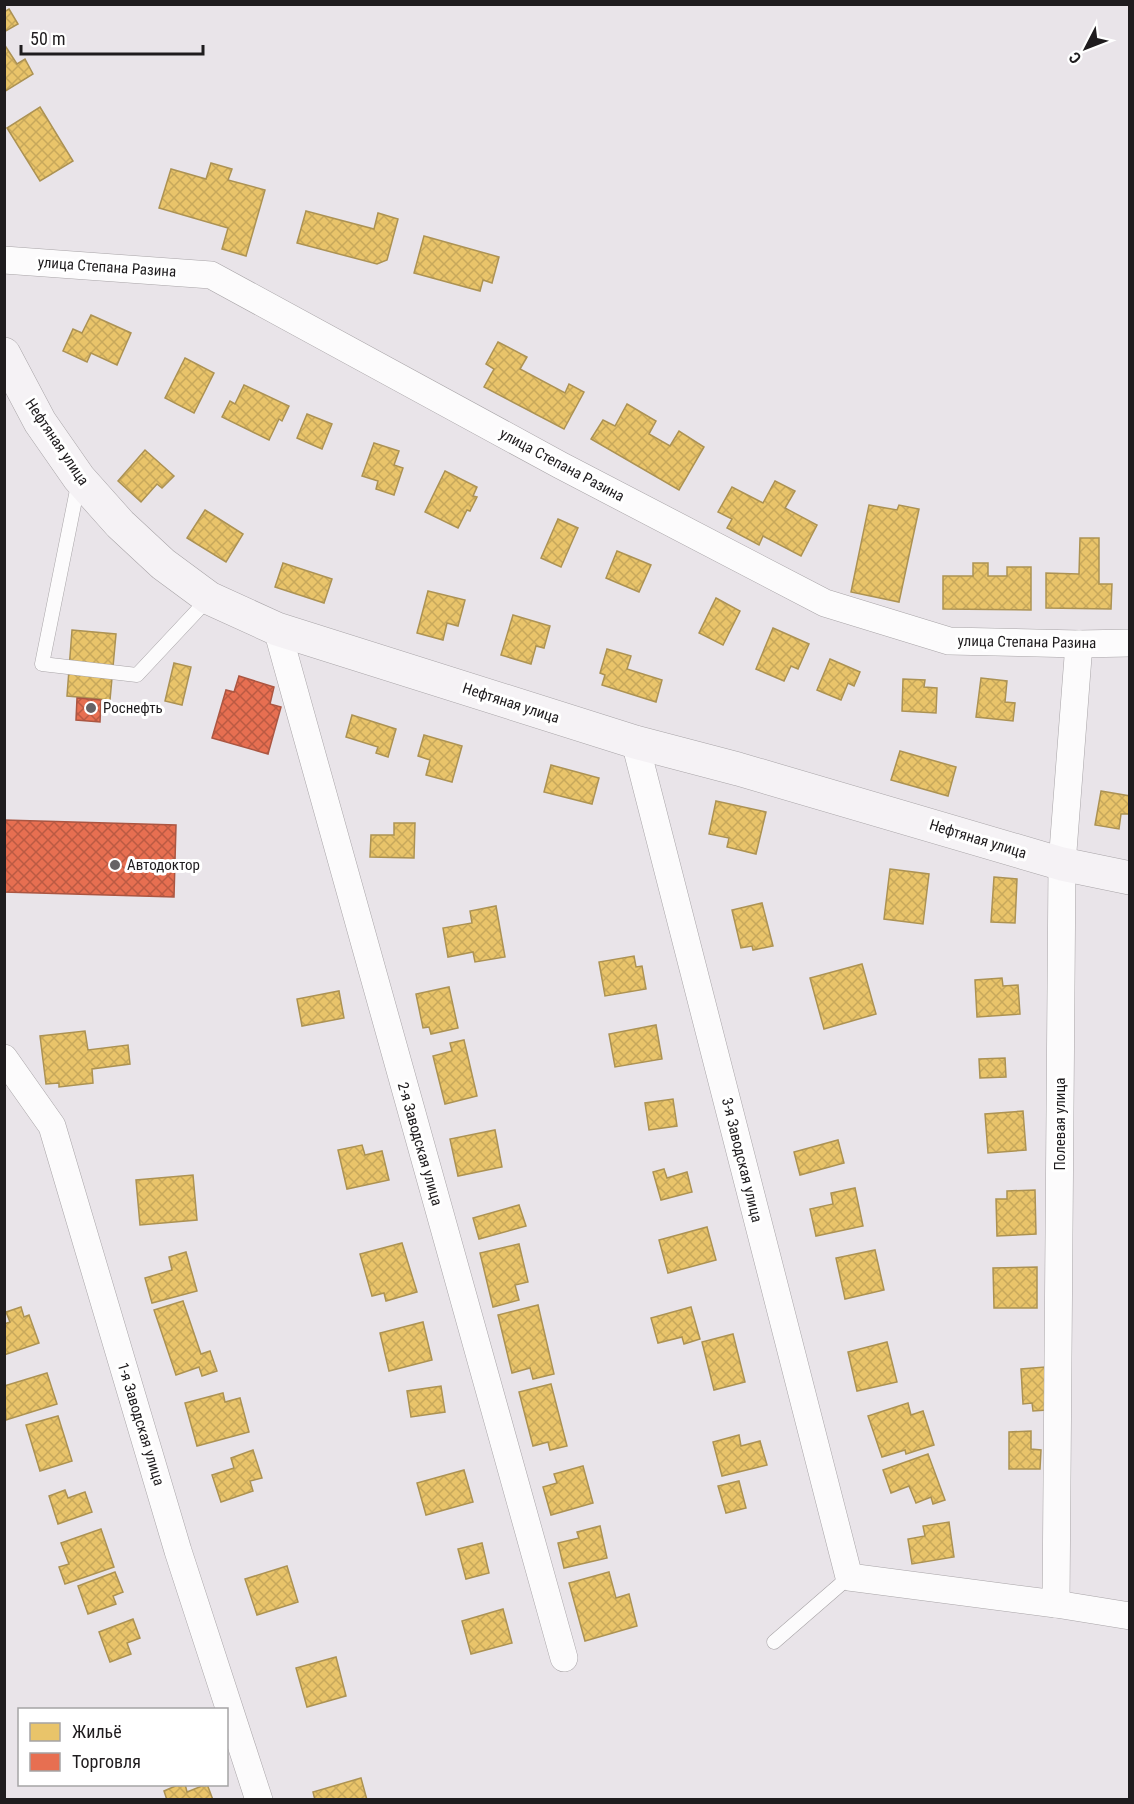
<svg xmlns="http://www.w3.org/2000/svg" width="1134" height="1804" font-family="'Roboto Condensed',sans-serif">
<defs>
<pattern id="homes-cross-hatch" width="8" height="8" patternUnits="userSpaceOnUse" patternTransform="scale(1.5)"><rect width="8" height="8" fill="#e9c46a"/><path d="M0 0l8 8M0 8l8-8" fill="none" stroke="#c7a85b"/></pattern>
<pattern id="shops-cross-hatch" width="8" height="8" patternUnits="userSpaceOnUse" patternTransform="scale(1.5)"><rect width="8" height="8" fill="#e76f51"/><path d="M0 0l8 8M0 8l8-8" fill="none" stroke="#bb5a43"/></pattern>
</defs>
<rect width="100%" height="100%" fill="#e9e4e9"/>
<g fill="url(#homes-cross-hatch)" stroke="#ac9253" stroke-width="1.5">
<path d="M9,9L18,24L4,32V12Z"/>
<path d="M4,44L17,64L25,59L33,74L4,92Z"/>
<path d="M40,107L73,161L40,181L7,128Z"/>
<path d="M211,163L232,169L228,180L265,190L246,256L222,249L228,228L159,208L171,169L206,179Z"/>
<path d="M306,211L374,229L378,213L398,219L387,260L377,264L297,243Z"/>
<path d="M424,236L499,257L492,283L483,280L480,291L414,273Z"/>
<path d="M91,315L131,333L117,365L91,353L87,362L63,351L73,329L82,333Z"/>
<path d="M498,342L527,357L520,369L565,393L569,384L584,392L564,429L484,387L494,369L486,364Z"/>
<path d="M185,358L214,373L194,413L165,398Z"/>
<path d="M244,385L289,406L282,421L279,419L269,440L222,417L230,401L235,404Z"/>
<path d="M627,404L656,421L649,434L670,446L679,431L704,447L679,490L591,439L603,420L615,426Z"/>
<path d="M307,414L332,424L322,449L297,438Z"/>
<path d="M374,443L399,451L394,465L403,468L394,495L376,489L378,481L362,476Z"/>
<path d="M145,450L174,476L162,488L157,484L141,502L118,481Z"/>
<path d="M445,471L477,487L473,496L477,497L470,511L467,510L458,528L425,512Z"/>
<path d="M775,481L795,491L785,508L817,525L801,556L763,536L759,545L727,528L732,519L718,512L732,487L763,503Z"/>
<path d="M869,505L897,510L899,505L919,509L899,602L851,592Z"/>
<path d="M205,510L243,534L226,562L187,538Z"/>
<path d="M558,519L578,528L561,567L541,558Z"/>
<path d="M1080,538H1099V584H1112L1111,609L1046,608V573L1079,574Z"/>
<path d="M617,551L651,565L639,592L606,578Z"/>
<path d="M283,563L332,579L324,603L275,587Z"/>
<path d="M973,563H988V576H1007V567H1031V610L943,609V576H973Z"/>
<path d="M428,591L465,600L458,626L447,623L443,640L417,633Z"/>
<path d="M716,598L740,611L723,645L699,633Z"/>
<path d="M513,615L550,626L544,648L536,646L531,664L501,655Z"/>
<path d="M773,628L809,644L798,669L791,666L784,681L756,669Z"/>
<path d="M72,630L116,634L110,700L67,696Z"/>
<path d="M607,649L631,656L627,669L662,680L656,702L602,685L605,675L600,673Z"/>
<path d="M830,659L860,672L854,686L848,683L841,700L817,690Z"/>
<path d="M174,663L191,667L182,705L165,701Z"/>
<path d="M981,678L1007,681L1005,702L1015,703L1013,721L976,717Z"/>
<path d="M903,679L925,680L924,687L937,688L936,713L902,711Z"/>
<path d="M352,715L396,729L388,757L376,753L378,747L346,737Z"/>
<path d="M424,735L462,746L452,782L426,775L430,760L418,756Z"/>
<path d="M900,751L956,767L948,796L891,780Z"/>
<path d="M551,765L599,778L592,804L544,792Z"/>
<path d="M1101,791L1130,796V814H1121L1119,829L1095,825Z"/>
<path d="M716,801L766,812L756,854L727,847L729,838L709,834Z"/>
<path d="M394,823H415L414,858L370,857L371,835H394Z"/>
<path d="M890,869L929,874L923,924L884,919Z"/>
<path d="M994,877L1017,879L1015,923L991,922Z"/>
<path d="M762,903L773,946L753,950L752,946L741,948L732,910Z"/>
<path d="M496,906L505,957L475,962L473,952L448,957L443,928L472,923L470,911Z"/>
<path d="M634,956L636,967L642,966L646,989L605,996L599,962Z"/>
<path d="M862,964L876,1014L824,1029L810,978Z"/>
<path d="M1002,978L1003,986L1018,985L1020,1014L977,1017L975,980Z"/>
<path d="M449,987L458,1028L431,1034L429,1027L423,1028L416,994Z"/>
<path d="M339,991L344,1018L302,1026L297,999Z"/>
<path d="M656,1025L662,1059L615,1067L609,1034Z"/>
<path d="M85,1031L88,1050L128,1045L130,1064L92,1069L93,1083L59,1087V1083L46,1084L40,1036Z"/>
<path d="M464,1040L477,1096L445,1104L433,1056L452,1051L450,1043Z"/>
<path d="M1005,1058L1006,1077L980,1078L979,1059Z"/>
<path d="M673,1099L677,1126L649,1130L645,1103Z"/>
<path d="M1023,1111L1026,1150L988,1153L985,1114Z"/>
<path d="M495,1130L502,1167L458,1176L450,1139Z"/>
<path d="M838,1140L844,1163L800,1175L794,1152Z"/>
<path d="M362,1145L365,1155L382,1151L389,1180L347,1189L338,1150Z"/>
<path d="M664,1169L667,1178L687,1172L692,1192L661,1200L653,1172Z"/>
<path d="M193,1175L197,1220L140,1225L136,1180Z"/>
<path d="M855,1188L863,1226L816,1236L810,1209L833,1204L831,1193Z"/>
<path d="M1035,1190L1036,1234L997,1236L996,1199H1007V1191Z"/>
<path d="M519,1205L526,1226L479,1239L473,1218Z"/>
<path d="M707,1227L716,1260L668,1273L659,1240Z"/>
<path d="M402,1243L417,1292L386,1301L384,1293L372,1296L360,1254Z"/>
<path d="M519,1244L528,1282L515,1285L519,1300L493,1307L480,1253Z"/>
<path d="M875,1250L884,1290L845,1299L836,1258Z"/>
<path d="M186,1252L197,1291L152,1303L145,1278L172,1270L169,1257Z"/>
<path d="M1037,1267V1308H994L993,1268Z"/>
<path d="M183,1301L201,1354L210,1351L217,1371L202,1376L199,1367L176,1375L154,1310Z"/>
<path d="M538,1305L554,1374L533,1379L530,1368L512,1373L498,1315Z"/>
<path d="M21,1307L24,1317L29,1315L39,1343L4,1355V1324L10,1322L6,1312Z"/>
<path d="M691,1307L700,1339L684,1344L682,1337L658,1343L651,1318Z"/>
<path d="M423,1322L432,1360L389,1371L380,1333Z"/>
<path d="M733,1334L745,1382L714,1390L702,1342Z"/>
<path d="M887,1342L897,1382L857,1391L848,1352Z"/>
<path d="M1045,1367L1047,1410L1033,1411L1032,1403L1023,1404L1021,1369Z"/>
<path d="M47,1373L57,1404L6,1420L4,1386Z"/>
<path d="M551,1384L567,1446L550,1450L548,1442L533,1446L519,1392Z"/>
<path d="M441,1386L445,1412L411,1417L407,1391Z"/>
<path d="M223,1393L225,1402L240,1398L249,1432L197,1446L185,1403Z"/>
<path d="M908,1403L911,1415L923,1411L934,1445L906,1454L905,1450L882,1457L868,1416Z"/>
<path d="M58,1416L72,1461L40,1471L26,1425Z"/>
<path d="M1031,1431V1449L1041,1450L1040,1469H1009V1432Z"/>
<path d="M739,1435L741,1446L760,1441L767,1465L722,1476L713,1442Z"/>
<path d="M253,1450L262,1478L250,1481L253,1491L221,1502L212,1475L234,1468L231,1458Z"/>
<path d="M928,1454L945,1500L933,1504L931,1497L916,1503L909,1486L891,1493L883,1470Z"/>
<path d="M583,1466L593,1503L551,1515L543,1487L557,1483L554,1474Z"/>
<path d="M464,1470L473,1502L426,1515L417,1483Z"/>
<path d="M739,1481L746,1508L726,1513L718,1486Z"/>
<path d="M65,1490L68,1498L85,1492L92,1512L58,1524L49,1496Z"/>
<path d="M949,1522L954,1557L912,1564L908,1539L925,1536L923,1526Z"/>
<path d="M600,1526L607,1558L564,1568L558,1543L579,1538L577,1532Z"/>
<path d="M101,1529L114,1567L65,1584L59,1567L69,1564L61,1543Z"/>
<path d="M482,1543L489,1573L466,1579L458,1549Z"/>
<path d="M287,1566L298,1602L257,1615L245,1579Z"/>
<path d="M115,1572L123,1592L113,1596L116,1604L88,1614L78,1586Z"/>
<path d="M609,1572L616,1598L629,1594L637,1626L585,1641L569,1583Z"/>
<path d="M503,1609L512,1643L471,1654L462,1621Z"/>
<path d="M133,1619L140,1638L127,1643L131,1654L110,1662L99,1632Z"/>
<path d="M336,1657L346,1696L307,1707L296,1668Z"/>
<path d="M361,1778L367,1800H315L313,1792Z"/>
<path d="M180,1784H185L187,1792L207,1784L213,1800H167L164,1791Z"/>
</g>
<g fill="url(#shops-cross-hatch)" stroke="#ab5642" stroke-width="1.5">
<path d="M239,676L274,687L270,704L281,707L268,754L212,738L226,690L234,692Z"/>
<path d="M77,698L101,700L100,722L76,720Z"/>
<path d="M4,820L176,825L174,897L4,892Z"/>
</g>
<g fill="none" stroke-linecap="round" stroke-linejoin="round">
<defs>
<g id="service">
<path d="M79,480L42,664L137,675L209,598"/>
<path d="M774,1642L849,1577"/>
</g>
<g id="minor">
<path d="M4,260L211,275L560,465L825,603L949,641L1079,644L1130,643"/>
<path d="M277,629L564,1658"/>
<path d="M635,742L849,1577L1056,1604L1130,1616"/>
<path d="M4,1058L52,1126L178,1551L259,1800"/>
<path d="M1056,1604L1062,864L1079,644"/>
</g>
<path id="secondary" d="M4,354L40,422L79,478L120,524L163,564L209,598L277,629L635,742L738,769L1062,864L1130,878"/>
</defs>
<use href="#service" stroke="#a8a4a7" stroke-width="15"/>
<use href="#minor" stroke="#a8a4a7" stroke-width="28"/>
<use href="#secondary" stroke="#a8a4a7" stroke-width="34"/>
<use href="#service" stroke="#fcfbfc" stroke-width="14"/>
<use href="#minor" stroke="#fcfbfc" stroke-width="27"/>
<use href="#secondary" stroke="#f5f2f5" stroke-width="33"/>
</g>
<g fill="#666265" stroke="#fff" stroke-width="2">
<circle cx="91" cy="708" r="6"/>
<circle cx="115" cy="865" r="6"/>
</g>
<g text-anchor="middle" stroke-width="6" stroke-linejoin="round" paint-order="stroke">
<g font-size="15" fill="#1f1c1e" stroke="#fff">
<text transform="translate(107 267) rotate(4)" y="5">улица Степана Разина</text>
<text transform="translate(57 442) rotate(56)" y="5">Нефтяная улица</text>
<text transform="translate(562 465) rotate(28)" y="5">улица Степана Разина</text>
<text transform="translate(1027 642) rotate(1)" y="5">улица Степана Разина</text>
<text transform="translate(511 703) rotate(18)" y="5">Нефтяная улица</text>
<text transform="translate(978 839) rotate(17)" y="5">Нефтяная улица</text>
<text transform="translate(1060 1124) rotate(-90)" y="5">Полевая улица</text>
<text transform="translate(420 1144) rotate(74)" y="5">2-я Заводская улица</text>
<text transform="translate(742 1160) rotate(76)" y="5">3-я Заводская улица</text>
<text transform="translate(141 1424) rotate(73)" y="5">1-я Заводская улица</text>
</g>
<g font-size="15" fill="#1f1c1e" stroke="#fff" text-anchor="start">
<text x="103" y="713">Роснефть</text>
<text x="127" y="870">Автодоктор</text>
</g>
</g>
<rect width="1134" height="1804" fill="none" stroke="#1f1c1e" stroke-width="12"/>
<rect x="18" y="1708" width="210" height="78" fill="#ffffff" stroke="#a5a4a5" stroke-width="1.5"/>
<rect x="30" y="1723" width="30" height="18" fill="#e9c46a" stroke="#a5a4a5" stroke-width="1.5"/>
<text x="72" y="1738" font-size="18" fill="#1f1c1e">Жильё</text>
<rect x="30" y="1753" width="30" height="18" fill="#e76f51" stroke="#a5a4a5" stroke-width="1.5"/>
<text x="72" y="1768" font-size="18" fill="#1f1c1e">Торговля</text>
<g transform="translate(1086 48) rotate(228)" stroke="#ffffff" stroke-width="4.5" paint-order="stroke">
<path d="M0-4.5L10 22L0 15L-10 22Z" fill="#1f1c1e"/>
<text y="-9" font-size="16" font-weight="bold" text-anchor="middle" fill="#1f1c1e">С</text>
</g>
<path d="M21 45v9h182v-9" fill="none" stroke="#1f1c1e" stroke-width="3"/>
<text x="30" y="45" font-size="18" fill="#1f1c1e" stroke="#ffffff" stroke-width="4.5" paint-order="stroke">50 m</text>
</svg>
